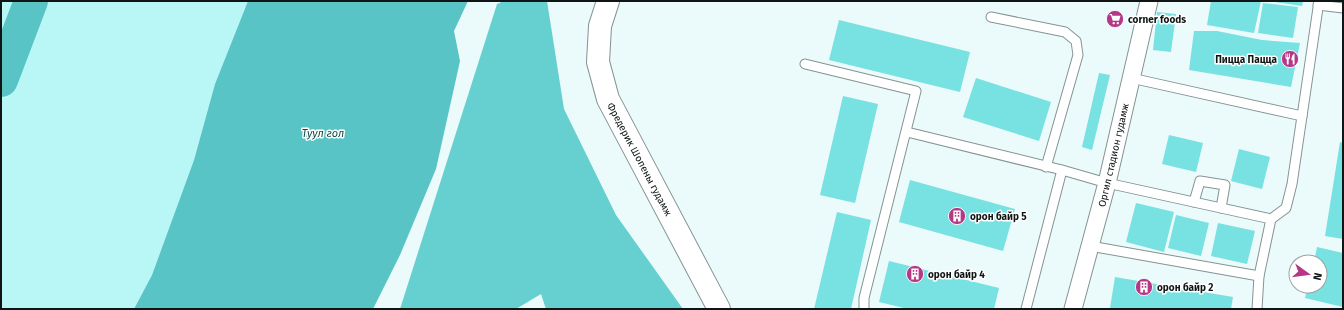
<svg xmlns="http://www.w3.org/2000/svg" width="1344" height="310" font-family="'Fira Sans',sans-serif">
<rect width="100%" height="100%" fill="#ebfafa"/>
<path fill="#b9f7f6" d="M1,1H248L215,84L194,160L152,275L134,309H1Z"/>
<path fill="#66d0d1" d="M504,1H547L564,109L616,215L683,309H546L541,294L516,309H400L497,4Z"/>
<path fill="#59c4c5" d="M248,1H468L454,31L460,61L436,169L400,255L373,309H134L152,275L194,160L215,84Z"/>
<g fill="none" stroke-linecap="round" stroke-linejoin="round">
<path stroke="#59c4c5" stroke-width="34" d="M1,80L31,1"/>
</g>
<g fill="#78e1e2">
<path d="M1211,1H1261L1254,33L1207,25Z"/>
<path d="M1269,1H1303L1302,6Z"/>
<path d="M1263,3L1298,7L1293,38L1258,33Z"/>
<path d="M1157,12L1176,14L1171,52L1153,50Z"/>
<path d="M839,20L970,52L960,92L829,60Z"/>
<path d="M1194,31H1217L1262,40L1300,43L1291,87L1189,70Z"/>
<path d="M1099,73L1110,75L1092,150L1082,147Z"/>
<path d="M976,78L1051,102L1039,141L963,117Z"/>
<path d="M843,96L878,104L855,203L820,195Z"/>
<path d="M1169,135L1203,143L1196,172L1162,164Z"/>
<path d="M1340,142L1343,143V239L1325,236Z"/>
<path d="M1239,149L1270,157L1262,189L1231,181Z"/>
<path d="M910,180L1015,209L1003,251L899,222Z"/>
<path d="M1136,203L1174,212L1164,252L1126,242Z"/>
<path d="M837,212L871,220L851,309H814Z"/>
<path d="M1176,215L1209,223L1201,256L1168,248Z"/>
<path d="M1218,223L1255,231L1247,264L1211,256Z"/>
<path d="M1317,247L1343,253V307L1305,298L1308,286H1320V262H1314Z"/>
<path d="M889,261L999,288L994,309H908L879,302Z"/>
<path d="M1115,277L1233,297L1231,309L1110,308Z"/>
</g>
<g fill="none" stroke-linecap="round" stroke-linejoin="round">
<defs>
<g id="lane">
<path d="M1318,5L1343,8"/>
<path d="M991,17L1065,32L1076,41L1078,55L1046,167"/>
<path d="M805,64L916,91L864,298V309"/>
<path d="M1131,78L1302,116"/>
<path d="M907,132L1062,170L1026,309"/>
<path d="M1062,170L1107,183L1271,219"/>
<path d="M1194,202L1200,181L1225,185L1221,208"/>
<path d="M1090,246L1259,276"/>
<path d="M1257,309L1259,276L1271,219L1286,208L1292,184L1319,1"/>
</g>
<path id="street" d="M1073,309L1107,183L1149,1"/>
<path id="secondary" d="M608,1L600,26L598,62L608,99L719,309"/>
</defs>
<use href="#lane" stroke="#859393" stroke-width="11"/>
<use href="#street" stroke="#859393" stroke-width="19"/>
<use href="#secondary" stroke="#859393" stroke-width="24"/>
<use href="#lane" stroke="#fff" stroke-width="9"/>
<use href="#street" stroke="#fff" stroke-width="17"/>
<use href="#secondary" stroke="#fff" stroke-width="22"/>
</g>
<defs>
<symbol id="supermarket-disc" viewBox="-11 -11 22 22"><circle r="9.5" fill="#b53787" stroke="#fff"/><path d="M-6-5.5h2.5l.6 2H6L4.5 2H-2.5L-4.4-4H-6ZM-1.5 3.2a1.3 1.3 0 1 0 .1 0ZM3 3.2a1.3 1.3 0 1 0 .1 0Z" fill="#fff"/></symbol>
<symbol id="restaurant-disc" viewBox="-11 -11 22 22"><circle r="9.5" fill="#b53787" stroke="#fff"/><path d="M-5-6h1v4h1v-4h1v4h1v-4h1v5L-1.5 .5V6h-2V.5L-5-1ZM5-6V6H3V1.5H1.5Q1.5-4 5-6Z" fill="#fff"/></symbol>
<symbol id="building-disc" viewBox="-11 -11 22 22"><circle r="9.5" fill="#b53787" stroke="#fff"/><path d="M-4-6H4V6H1V3H-1V6H-4ZM-2.5-4.3h1.7v1.8h-1.7ZM.8-4.3h1.7v1.8H.8ZM-2.5-1h1.7V.8h-1.7ZM.8-1h1.7V.8H.8Z" fill="#fff"/></symbol>
</defs>
<g fill-rule="evenodd">
<use href="#supermarket-disc" x="1105" y="9" width="20" height="20"/>
<use href="#restaurant-disc" x="1280" y="49" width="20" height="20"/>
<use href="#building-disc" x="947" y="206" width="20" height="20"/>
<use href="#building-disc" x="905" y="264" width="20" height="20"/>
<use href="#building-disc" x="1134" y="277" width="20" height="20"/>
</g>
<g text-anchor="middle" stroke-width="3" stroke-linejoin="round" paint-order="stroke">
<g font-size="10" font-weight="bold" fill="#0f1515" stroke="#fff" text-anchor="start">
<text x="1128" y="23">corner foods</text>
<text x="1277" y="63" text-anchor="end">Пицца Пацца</text>
<text x="970" y="220">орон байр 5</text>
<text x="928" y="278">орон байр 4</text>
<text x="1157" y="291">орон байр 2</text>
</g>
<g font-size="10" fill="#0f1515" stroke="#fff">
<text transform="translate(1113 155) rotate(-77)" y="4">Оргил стадион гудамж</text>
<text transform="translate(640 159) rotate(62)" y="4">Фредерик Шопены гудамж</text>
</g>
<g font-size="11" font-style="italic" fill="#184848" stroke="#fff">
<text x="323" y="137">Туул гол</text>
</g>
</g>
<rect width="1344" height="310" fill="none" stroke="#0f1515" stroke-width="4"/>
<g transform="translate(1308 274) rotate(104)"><circle r="19" fill="#ffffff" stroke="#9fa1a1"/>
<path d="M0-3L7 15L0 10L-7 15Z" fill="#b53787"/>
<text y="-6" font-size="11" font-weight="bold" text-anchor="middle" fill="#0f1515">N</text>
</g>
</svg>
